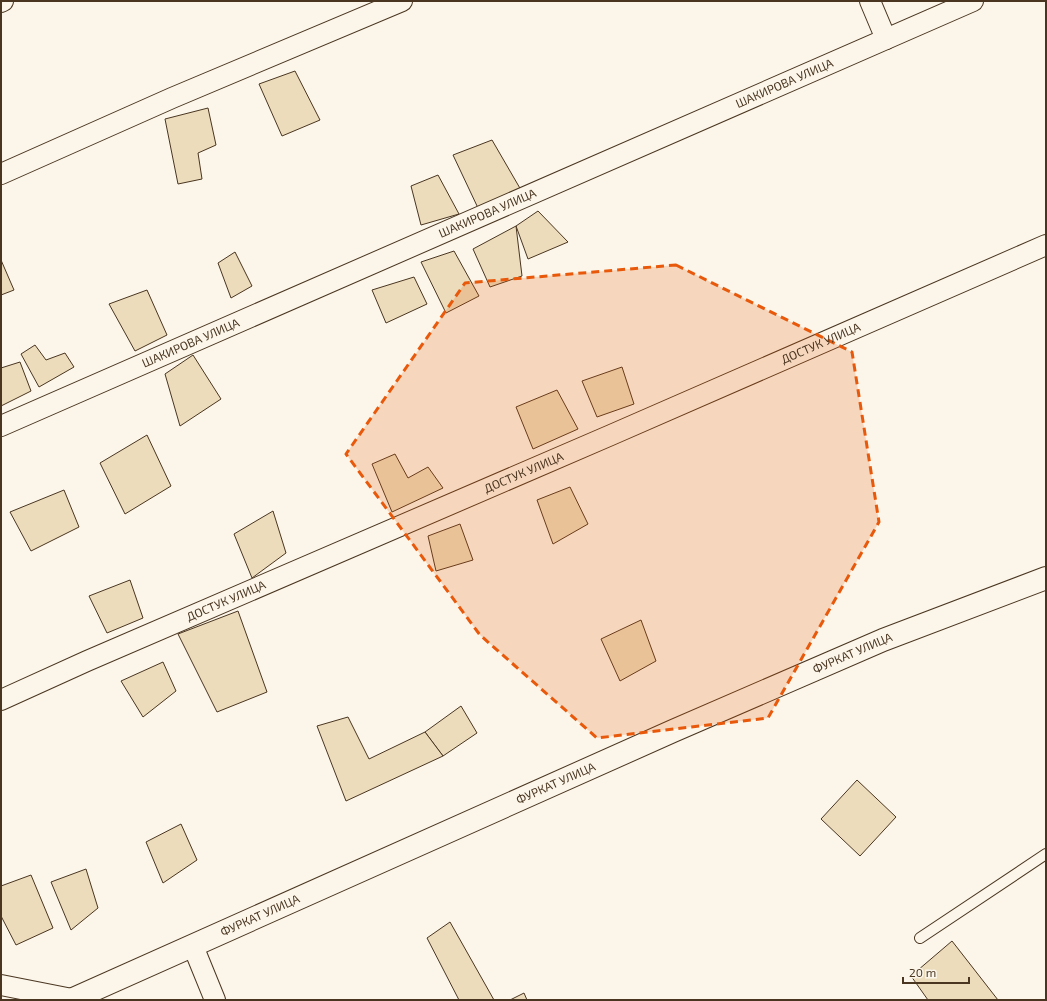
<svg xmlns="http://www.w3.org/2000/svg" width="1047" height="1001" font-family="'Exo 2',sans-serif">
<rect width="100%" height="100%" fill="#fbf6e9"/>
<g fill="#ecdcbc" stroke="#4a3520">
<path d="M295,71L320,120L282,136L259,84Z"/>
<path d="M208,108L216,145L198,153L202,179L178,184L165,119Z"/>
<path d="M492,140L521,190L478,208L453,155Z"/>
<path d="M438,175L459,214L421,225L411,186Z"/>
<path d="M538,211L568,242L528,259L516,226Z"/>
<path d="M516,226L522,276L490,287L473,249Z"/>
<path d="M454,251L479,296L446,313L421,262Z"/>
<path d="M235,252L252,286L231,298L218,263Z"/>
<path d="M1,260L14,290L1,295Z"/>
<path d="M414,277L427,304L386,323L372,290Z"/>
<path d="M147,290L167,335L135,351L109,304Z"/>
<path d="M35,345L46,360L65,353L74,367L39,387L21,354Z"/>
<path d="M193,355L221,399L180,426L165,374Z"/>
<path d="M20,362L31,391L1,406V368Z"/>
<path d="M622,367L634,404L597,417L582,381Z"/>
<path d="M557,390L578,429L533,449L516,407Z"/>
<path d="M147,435L171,486L125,514L100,463Z"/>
<path d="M395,454L408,478L428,467L443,488L392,512L372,464Z"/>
<path d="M570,487L588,524L553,544L537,500Z"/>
<path d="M64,490L79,527L31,551L10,512Z"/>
<path d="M273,511L286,553L252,578L234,534Z"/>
<path d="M460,524L473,560L436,571L428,536Z"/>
<path d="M130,580L143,618L107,633L89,596Z"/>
<path d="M238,611L267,692L217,712L178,634Z"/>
<path d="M641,620L656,661L620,681L601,639Z"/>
<path d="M163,662L176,691L143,717L121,681Z"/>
<path d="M461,706L477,733L443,756L425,732Z"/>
<path d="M348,717L369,759L425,732L443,756L346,801L317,726Z"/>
<path d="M857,780L896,817L860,856L821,819Z"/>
<path d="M181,824L197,860L163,883L146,842Z"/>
<path d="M86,869L98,908L71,930L51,882Z"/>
<path d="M31,875L53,928L16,945L1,916V886Z"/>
<path d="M450,922L494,1000H459L427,938Z"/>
<path d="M952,941L998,1000H928L911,976Z"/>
<path d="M524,993L527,1000H510Z"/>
</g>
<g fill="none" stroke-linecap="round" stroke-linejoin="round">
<defs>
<path id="lane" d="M920,938L1046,854"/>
<g id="street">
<path d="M870,1L886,39"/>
<path d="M1,2L3,1"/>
<path d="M1,174L172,98L402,1"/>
<path id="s1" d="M1,426L973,1"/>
<path id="s2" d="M1,700L87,661L611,435L1046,245"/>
<path d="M193,946L215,1000"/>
<path d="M1,985L72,999"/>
</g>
<g id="highway">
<path id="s3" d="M71,1000L673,731L883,640L1046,578"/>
</g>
</defs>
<use href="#lane" stroke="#4a3520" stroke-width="12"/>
<use href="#street" stroke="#4a3520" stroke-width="22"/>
<use href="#highway" stroke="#4a3520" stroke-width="24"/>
<use href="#lane" stroke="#fbf6e9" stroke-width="10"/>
<use href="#street" stroke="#fbf6e9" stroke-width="20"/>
<use href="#highway" stroke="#fbf6e9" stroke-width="22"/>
</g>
<path fill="#e8590c" fill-opacity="0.2" stroke="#e8590c" stroke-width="3" stroke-dasharray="8 5" stroke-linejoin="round" d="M676,265L852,352L879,522L768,718L597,738L480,635L346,454L465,283Z"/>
<g text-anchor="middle" stroke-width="3" stroke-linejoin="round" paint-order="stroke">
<g font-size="12" fill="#4a3520" stroke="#fbf6e9">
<text dy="4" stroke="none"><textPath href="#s1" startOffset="855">ШАКИРОВА УЛИЦА</textPath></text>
<text dy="4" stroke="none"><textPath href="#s1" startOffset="531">ШАКИРОВА УЛИЦА</textPath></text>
<text dy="4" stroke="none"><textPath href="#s1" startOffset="207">ШАКИРОВА УЛИЦА</textPath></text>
<text dy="4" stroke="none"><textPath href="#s2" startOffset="894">ДОСТУК УЛИЦА</textPath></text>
<text dy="4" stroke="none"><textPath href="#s2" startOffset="570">ДОСТУК УЛИЦА</textPath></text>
<text dy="4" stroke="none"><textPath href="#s2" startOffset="246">ДОСТУК УЛИЦА</textPath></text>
<text dy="4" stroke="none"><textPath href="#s3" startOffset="855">ФУРКАТ УЛИЦА</textPath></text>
<text dy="4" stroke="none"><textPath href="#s3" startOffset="531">ФУРКАТ УЛИЦА</textPath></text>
<text dy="4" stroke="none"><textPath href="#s3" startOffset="207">ФУРКАТ УЛИЦА</textPath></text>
</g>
</g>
<rect width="1047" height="1001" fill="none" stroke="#4a3520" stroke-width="4"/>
<path d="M903 977v6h66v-6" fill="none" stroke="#4a3520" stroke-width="2"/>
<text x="909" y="977" font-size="12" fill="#4a3520" stroke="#fbf6e9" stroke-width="3" paint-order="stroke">20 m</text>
</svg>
